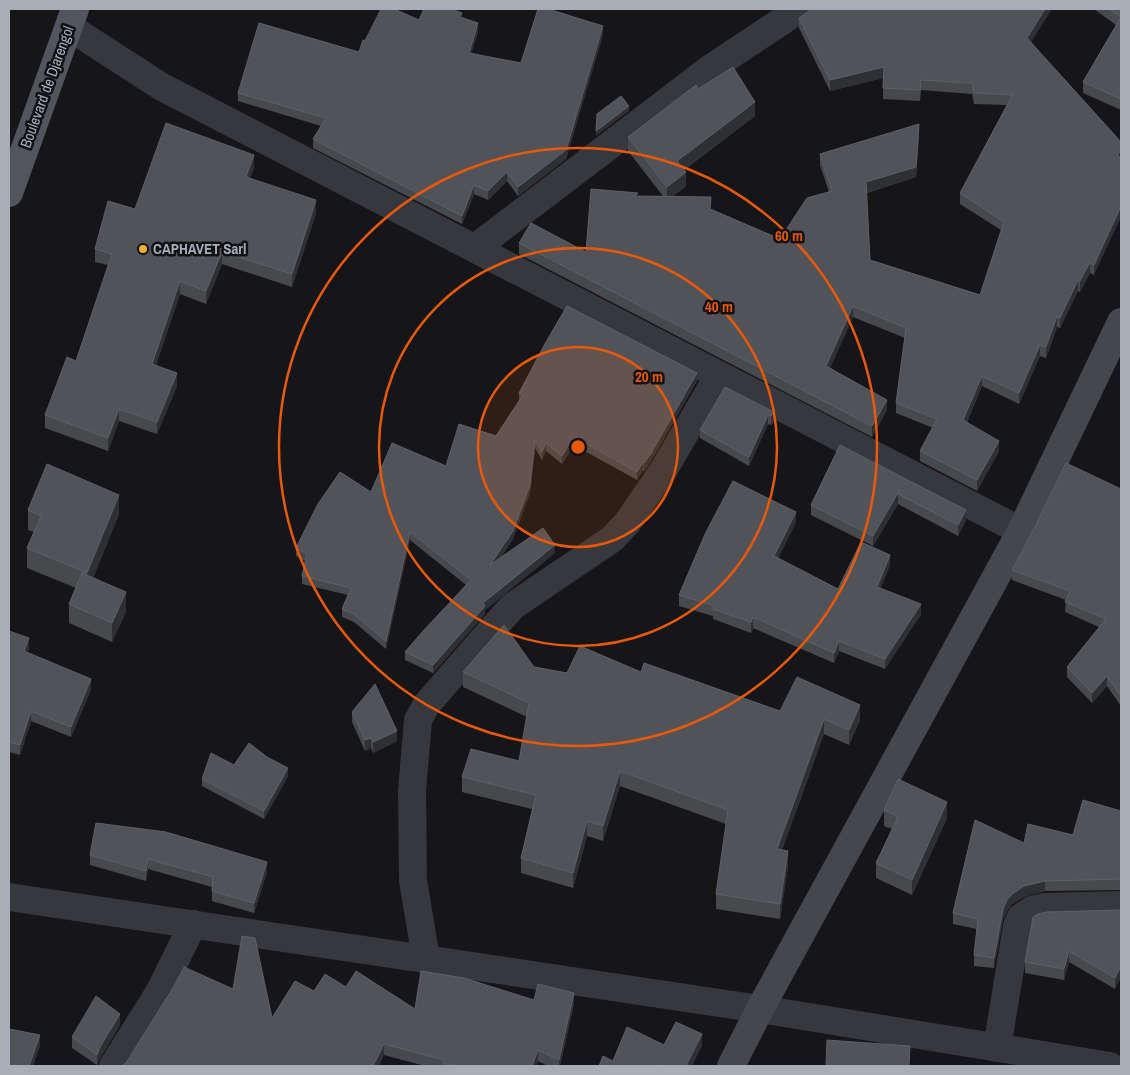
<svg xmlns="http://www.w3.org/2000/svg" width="1130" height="1075" font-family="'Archivo Narrow',sans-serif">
<rect width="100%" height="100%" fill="#161618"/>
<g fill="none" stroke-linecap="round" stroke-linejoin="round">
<g stroke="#37383d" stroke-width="28">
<path d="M69,27L162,87L1021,531"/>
<path d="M475,248L711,68L800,9"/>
<path d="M9,897L760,1009L1110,1066"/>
<path d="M426,959L413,880L412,791L418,720L427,704L494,627L513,606L612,539L627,523L663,471L719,375"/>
<path d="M997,1048L1017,926L1021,917L1032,910L1045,907L1121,905"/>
<path d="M113,1066L160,991L193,924"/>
</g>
<path stroke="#45474d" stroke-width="28" d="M731,1066L760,1009L1021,531L1121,322"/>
<path stroke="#53555c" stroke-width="28" d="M9,193L75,9"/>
</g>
<g fill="#47494d">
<path d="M1094,9H1121V110L1083,93V82L1116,25Z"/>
<path d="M462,18L478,32L471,54L521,63L603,35L566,159L518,196L507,181L488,200L474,194L462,224L313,148V139L321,126L238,101V93L359,52L365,41L419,20Z"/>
<path d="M799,18L1031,43L1121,142L1094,275L1090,273L1080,292L1078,291L1060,328L1057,327L1046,358L1040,356L1019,404L982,386L967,422L999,451L977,491L920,461V451L933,428L896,413V403L905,338L853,317L830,368L887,410L872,437L519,254V243L586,252L638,196H663L628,151V137L698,89L755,116L684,170L686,186L673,196L711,209L780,239L829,192L820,165V154L919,135L916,177L867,193L870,260L980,295L1001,230L960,204V193L1007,105L974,104L972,94L921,90L920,101L883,99V78L830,91L799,28Z"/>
<path d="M254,168L250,178L316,213L292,287L222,264L206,304L180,294L156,365L177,386L157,434L119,421L108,451L45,428V415L76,361L108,265L95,262V249L135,209Z"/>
<path d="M697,381L650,463L644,471L643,470L637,480L574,445L562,464L546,451L542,460L535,448L530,493L513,539L500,559L555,553L485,610V614L433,673L405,660V652L466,585L410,540L386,649L354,622L342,617V609L348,595L302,584V576L305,561L296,556V548L371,492L446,466L496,436L519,401V393Z"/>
<path d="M774,412V421L771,425L768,424L749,466L700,438V430Z"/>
<path d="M840,445L966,520L958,536L898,504L873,546L811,515V505Z"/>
<path d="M1121,489V706L1107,686L1092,703L1067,677V667L1099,627L1065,612L1066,600L1012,580V570Z"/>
<path d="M28,510L119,514L93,578L126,612L112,642L69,623V604L76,588L27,568V548L34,532L28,530Z"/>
<path d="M796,522L778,558L838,589L890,565L880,588L921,614L885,669L839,651L834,663L753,628L751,633L713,619V616L679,606V595Z"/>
<path d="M9,631L29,648L27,653L91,689L71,737L31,721L20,755L9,752Z"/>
<path d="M534,667L567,673L641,672L780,711L860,720L849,745L824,734L782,850L788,866L780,919L716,909V894L726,824L620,786L603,841L587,836L573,888L521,873V858L532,809L462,792V777L519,761L527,717L463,687V672Z"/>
<path d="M352,712L397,741L373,753L371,748L365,751L352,722Z"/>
<path d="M234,765L288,776L264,819L202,786V779Z"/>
<path d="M884,810L947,818L912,895L876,878V863L892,829L884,826Z"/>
<path d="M1121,811V890L1045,891L1024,897L1012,904L1007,911L1003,920L994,968L974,966V955L977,929L953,924V913L1024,843L1073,835Z"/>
<path d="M96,823L267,872L254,913L212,901V887L148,869L146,881L90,865V855Z"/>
<path d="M1121,910L1115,989L1069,962L1064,980L1025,973V962Z"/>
<path d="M346,987L415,1009L534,1000L574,1004L560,1066H548L538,1061L536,1066H425L384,1055L272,1018L314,991Z"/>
<path d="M120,1025L100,1058L97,1065L72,1048V1037Z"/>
</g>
<g fill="#2f3033">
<path d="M1045,9H1052L1027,49V38Z"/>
<path d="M478,23V32L469,62V53Z"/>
<path d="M603,26V35L566,159L518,196V187Z"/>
<path d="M884,67V78L830,91V80Z"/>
<path d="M755,102V116L677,175V161Z"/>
<path d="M629,106V111L596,136V131Z"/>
<path d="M919,124L916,177L866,193V182Z"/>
<path d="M1121,151V162L1117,155Z"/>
<path d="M254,155V168L246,190V177Z"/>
<path d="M507,172V181L488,200V191Z"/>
<path d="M686,172V186L667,201V187Z"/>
<path d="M474,185V194L462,224V216Z"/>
<path d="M316,200V213L292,287V274Z"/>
<path d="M1121,206V217L1094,275V265Z"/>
<path d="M222,252V264L206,304V291Z"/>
<path d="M1090,262V273L1080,292V281Z"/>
<path d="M1078,280V291L1060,328V318Z"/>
<path d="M180,281V294L152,376V364Z"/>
<path d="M853,306V317L826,377V366Z"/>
<path d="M1057,316V327L1046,358V347Z"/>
<path d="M1040,345V356L1019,404V393Z"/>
<path d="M177,373V386L157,434V422Z"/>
<path d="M697,373V381L650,463L644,471V463Z"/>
<path d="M982,376V386L963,431V420Z"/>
<path d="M887,400V410L872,437V426Z"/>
<path d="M119,409V421L108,451V438Z"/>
<path d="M774,412V421L771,425V416Z"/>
<path d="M768,415V424L749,466V457Z"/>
<path d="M574,437V445L562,464V456Z"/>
<path d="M535,440V448L530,493L513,539L490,573V565Z"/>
<path d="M999,441V451L977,491V480Z"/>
<path d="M546,443V451L542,460V452Z"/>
<path d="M643,462V470L637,480V472Z"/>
<path d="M898,494V504L873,546V536Z"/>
<path d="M119,495V514L87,593V573Z"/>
<path d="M966,510V520L958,536V525Z"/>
<path d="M796,512V522L774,566V556Z"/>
<path d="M410,532V540L386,649V641Z"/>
<path d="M555,545V553L485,610V614L433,673V665L483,603Z"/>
<path d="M890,555V565L877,597V587Z"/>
<path d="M126,592V612L112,642V623Z"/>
<path d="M921,604V614L885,669V659Z"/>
<path d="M753,617V628L751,633V622Z"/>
<path d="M29,638V648L24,661V651Z"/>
<path d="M839,641V651L834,663V653Z"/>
<path d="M1107,676V686L1092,703V693Z"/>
<path d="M91,679V689L71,737V727Z"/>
<path d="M860,705V720L849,745V730Z"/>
<path d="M31,711V721L20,755V745Z"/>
<path d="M824,719V734L777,864V849Z"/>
<path d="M397,731V741L373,753V742Z"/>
<path d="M371,738V748L365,751V740Z"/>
<path d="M288,768V776L264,819V811Z"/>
<path d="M620,771V786L603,841V826Z"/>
<path d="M947,802V818L912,895V880Z"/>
<path d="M587,821V836L573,888V873Z"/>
<path d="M788,851V866L780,919V904Z"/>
<path d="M148,859V869L146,881V871Z"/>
<path d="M267,862V872L254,913V903Z"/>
<path d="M1045,881V891L1024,897L1012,904L1007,911L1003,920L994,968V958L1003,909L1007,900L1012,894L1024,886Z"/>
<path d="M1069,951V962L1064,980V969Z"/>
<path d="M1121,966V977L1115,989V978Z"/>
<path d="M574,993V1004L560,1066H559V1060Z"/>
<path d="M120,1014V1025L100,1058L97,1065V1055L100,1047Z"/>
<path d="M702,1034V1046L692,1066H686Z"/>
<path d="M40,1035V1046L33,1066H29Z"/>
<path d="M384,1044V1055L379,1066H373Z"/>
<path d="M538,1050V1061L536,1066H532Z"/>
</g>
<g fill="#525359" stroke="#5f6168">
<path d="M381,9H394L419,20L424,9H451L462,13L460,17L478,23L469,53L521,63L538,9H548L603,26L566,150L518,187L507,172L488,191L474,185L462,216L313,139L326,118L238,93L259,23L359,52L363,40L365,41Z"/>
<path d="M811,9H1045L1027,38L1121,142V151L1117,155L1121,158V206L1094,265L1090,262L1080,281L1078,280L1060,318L1057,316L1046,347L1040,345L1019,393L982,376L963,420L999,441L977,480L920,451L937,419L896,403L906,328L853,306L826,366L887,400L872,426L519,243L531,223L586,252L591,189L638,193L635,196L711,197L710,209L780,239L807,198L832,191L820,154L919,124L916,167L866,182L870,260L980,295L1004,222L960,193L1012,96L1014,95L974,93L972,83L921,80L920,90L883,88L884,67L830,80L799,18L809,11Z"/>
<path d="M1109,9H1121V99L1083,82L1121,17Z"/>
<path d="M733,67L755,102L677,161L686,172L667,187L628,137L696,85L698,89Z"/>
<path d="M621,96L629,106L596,131L597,114Z"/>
<path d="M166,123L254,155L246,177L316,200L292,274L222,252L206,291L180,281L152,364L177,373L157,422L119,409L108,438L45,415L67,357L76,361L112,254L95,249L108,201L135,209Z"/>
<path d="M567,306L697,373L650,455L644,463L643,462L637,472L574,437L562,456L546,443L542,452L535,440L530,485L513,531L490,565L543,528L555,545L483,603L485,606L433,665L405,652L424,630L471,580L410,532L386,641L354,614L342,609L351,588L302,576L307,554L296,548L318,504L340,472L371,492L392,443L446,466L459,424L496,436L523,395L519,393L546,342Z"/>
<path d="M725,387L774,412L771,416L768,415L749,457L700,430Z"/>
<path d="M840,445L966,510L958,525L898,494L900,489L873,536L811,505Z"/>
<path d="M1066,463L1121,489V696L1107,676L1092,693L1067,667L1106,619L1065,602L1070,591L1012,570L1035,527Z"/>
<path d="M47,464L119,495L87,573L27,548L41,516L28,510Z"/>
<path d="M733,481L796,512L774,556L838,589L861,542L890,555L877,587L921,604L885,659L839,641L834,653L753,617L751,622L713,609L715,606L679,595L706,532Z"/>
<path d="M82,573L126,592L112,623L69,604Z"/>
<path d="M504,625L534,667L567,673L580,646L641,672L644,663L780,711L797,677L860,705L849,730L824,719L777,849L788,851L780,904L716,894L728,810L620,771L603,826L587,821L573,873L521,858L536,795L462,777L471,749L519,761L529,703L463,672Z"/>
<path d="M9,631L29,638L24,651L91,679L71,727L31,711L20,745L9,742Z"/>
<path d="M375,684L397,731L373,742L371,738L365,740L352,712Z"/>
<path d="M249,743L267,757L288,768L264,811L202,779L211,753L234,765Z"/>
<path d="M898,779L947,802L912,880L876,863L898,817L884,810Z"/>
<path d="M1083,800L1121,811V879L1045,881L1024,886L1012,894L1007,900L1003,909L994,958L974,955L978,919L953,913L975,820L1024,843L1028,824L1073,835Z"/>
<path d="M96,823L166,832L267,862L254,903L212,891L213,877L148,859L146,871L90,855Z"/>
<path d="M1121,910V966L1115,978L1069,951L1064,969L1025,962L1033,917L1038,914L1047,912Z"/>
<path d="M242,936L255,938L272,1018L295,981L314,991L325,974L346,987L356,971L415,1009L421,971L464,978L534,1000L538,984L574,993L559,1060L538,1050L532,1066H453L443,1063L444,1060L384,1044L373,1066H122L126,1063L173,988L184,967L233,989Z"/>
<path d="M96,996L120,1014L100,1047L97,1055L72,1037Z"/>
<path d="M676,1022L702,1034L686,1066H658L656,1065V1066H599L603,1056L613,1061L627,1027L664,1045Z"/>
<path d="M9,1029L40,1035L29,1066H9Z"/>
<path d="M827,1040L910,1046L909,1066H826Z"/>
</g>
<circle cx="578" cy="447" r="100" fill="#e8590c" fill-opacity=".12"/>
<g fill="none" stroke="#e8590c" stroke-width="2.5">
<circle cx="578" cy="447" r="100"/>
<circle cx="578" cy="447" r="199"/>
<circle cx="578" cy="447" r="299"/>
</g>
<circle fill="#f2b134" stroke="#111113" stroke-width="2" cx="143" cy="249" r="5"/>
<g text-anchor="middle" stroke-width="5" stroke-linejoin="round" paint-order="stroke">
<g font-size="15" fill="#a8adb8" stroke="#111113">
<text transform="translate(47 87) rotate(-70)" y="5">Boulevard de Djarengol</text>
</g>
<g font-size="15" font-weight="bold" fill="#a8adb8" stroke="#111113" text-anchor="start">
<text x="153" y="254">CAPHAVET Sarl</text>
</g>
</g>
<circle cx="578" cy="447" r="8" fill="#e8590c" stroke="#111113" stroke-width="2.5"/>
<g font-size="15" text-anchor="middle" font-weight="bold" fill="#e8590c" stroke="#111113" stroke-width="5" stroke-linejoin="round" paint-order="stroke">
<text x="789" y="241">60 m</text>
<text x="719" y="312">40 m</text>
<text x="649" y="382">20 m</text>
</g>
<rect width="1130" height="1075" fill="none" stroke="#a8adb8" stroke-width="20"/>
</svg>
